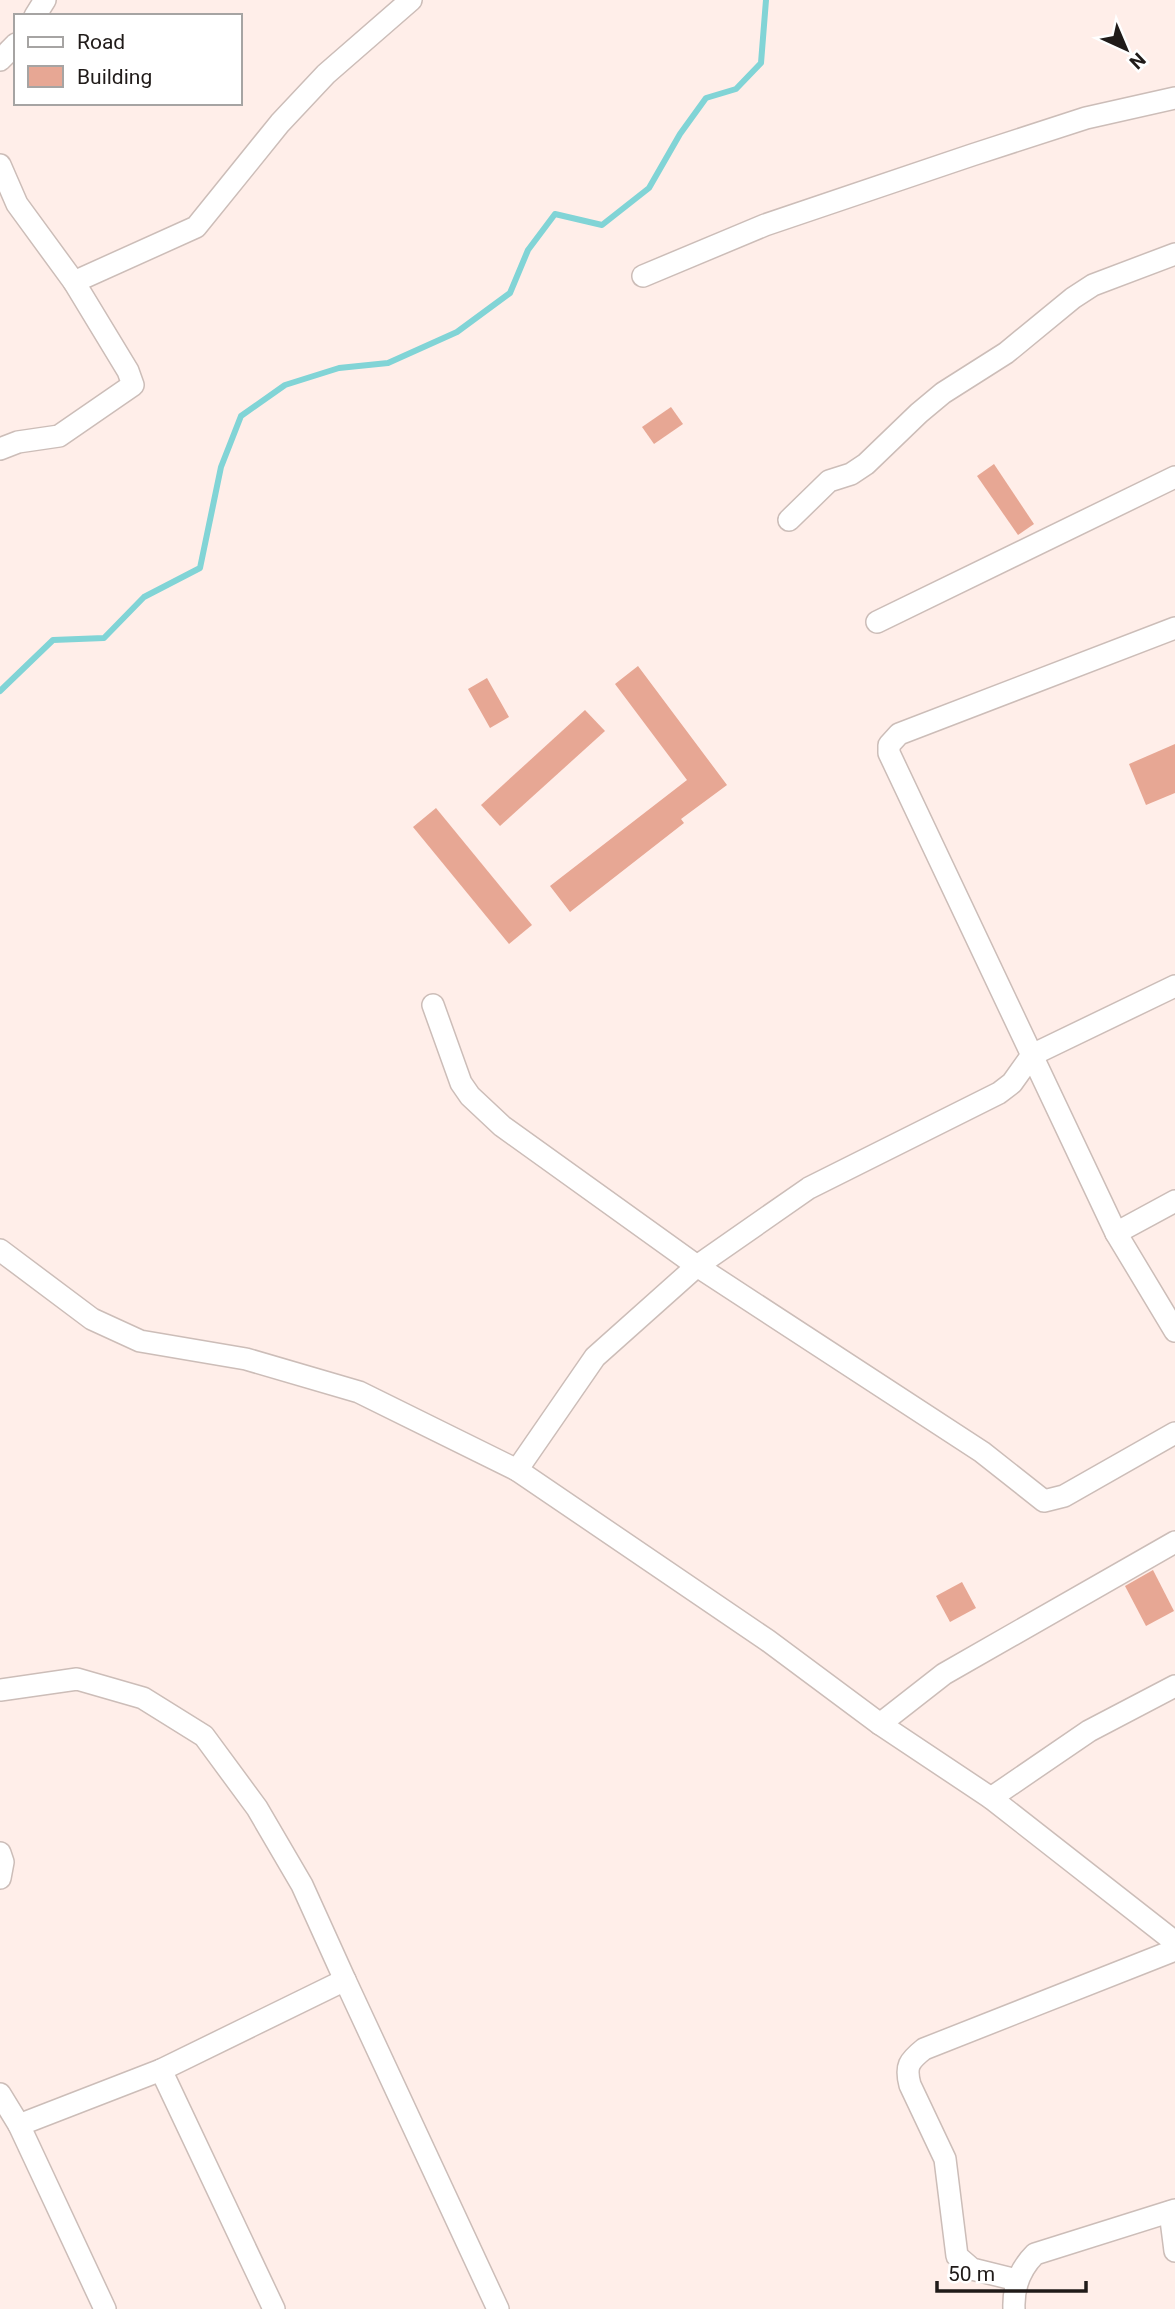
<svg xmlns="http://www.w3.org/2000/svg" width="1175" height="2309" font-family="Roboto,sans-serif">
<rect width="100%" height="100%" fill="#ffeee9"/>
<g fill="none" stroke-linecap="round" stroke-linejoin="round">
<path stroke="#81d4d6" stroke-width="6" d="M0,691L53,640L104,638L144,597L200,568L221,467L241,416L285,385L339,368L388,363L457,332L510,293L528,250L555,214L602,225L649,188L680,134L706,98L736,89L761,63L766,0"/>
</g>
<g fill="#e7a794">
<path d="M671,407L683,424L654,444L642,427Z"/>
<path d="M994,464L1034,524L1018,535L977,476Z"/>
<path d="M638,666L727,785L681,819L684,823L570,912L550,886L687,780L615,684Z"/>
<path d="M487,678L509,717L490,728L468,689Z"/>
<path d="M585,710L605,731L500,826L481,805Z"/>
<path d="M1175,744V793L1146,805L1129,764Z"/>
<path d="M436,808L532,925L509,944L413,827Z"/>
<path d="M1153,1570L1174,1611L1146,1626L1125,1586Z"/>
<path d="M962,1582L976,1608L950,1622L936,1596Z"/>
</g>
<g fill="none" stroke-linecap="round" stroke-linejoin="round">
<defs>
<g id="minor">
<path d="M35,16L45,0"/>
<path d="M0,60L16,44"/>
<path d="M0,165L17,204L74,282L128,371L133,385L59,436L18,442L0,449"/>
<path d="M643,276L765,225L972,155L1086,118L1175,98"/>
<path d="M74,282L196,227L280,123L326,74L411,0"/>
<path d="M789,520L829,481L851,474L866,464L919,413L943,393L1006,353L1073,298L1093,285L1175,254"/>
<path d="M877,622L1175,477"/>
<path d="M1175,628L899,734L889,745V753L1116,1233L1175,1331"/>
<path d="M433,1005L461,1083L470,1096L502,1126L697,1266L982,1452L1044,1501L1064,1496L1175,1433"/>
<path d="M1116,1233L1175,1201"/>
<path d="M0,1250L92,1319L140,1341L246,1359L359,1392L517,1470L767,1640L880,1724L991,1798L1175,1942"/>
<path d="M517,1470L595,1357L697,1266L809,1188L999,1093L1012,1083L1032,1055L1175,986"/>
<path d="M0,1690L77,1679L143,1698L204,1736L257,1808L302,1885L345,1980"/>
<path d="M880,1724L944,1674L1175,1542"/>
<path d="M991,1798L1089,1731L1175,1686"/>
<path d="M0,1853L3,1862L0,1878"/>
<path d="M0,2094L19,2125"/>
<path d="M1170,2212L1175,2251"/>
<path d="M1017,2280L972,2269L957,2256L945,2159L910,2085C905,2066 909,2061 924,2049L1175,1950"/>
<path d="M105,2309L19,2125L161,2070"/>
<path d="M274,2309L161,2070L345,1980L498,2309"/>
<path d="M1014,2309C1013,2287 1020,2269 1035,2254L1175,2210"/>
</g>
</defs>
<use href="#minor" stroke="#ccbdb8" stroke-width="24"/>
<use href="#minor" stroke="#fff" stroke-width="21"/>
</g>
<rect x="14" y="14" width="228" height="91" fill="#ffffff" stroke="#a6a4a3" stroke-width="2"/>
<rect x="28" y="37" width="35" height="10" fill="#ffffff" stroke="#a6a4a3" stroke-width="2"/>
<text x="77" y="49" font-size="21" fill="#201b19">Road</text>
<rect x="28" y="66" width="35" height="21" fill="#e7a794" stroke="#a6a4a3" stroke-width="2"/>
<text x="77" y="84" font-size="21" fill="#201b19">Building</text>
<g transform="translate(1126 49) rotate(136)" stroke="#ffffff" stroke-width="5" paint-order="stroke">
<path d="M0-5L12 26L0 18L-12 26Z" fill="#201b19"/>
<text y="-10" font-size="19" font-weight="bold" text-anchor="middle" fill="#201b19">N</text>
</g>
<path d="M937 2281v10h149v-10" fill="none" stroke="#201b19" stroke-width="3.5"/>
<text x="948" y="2281" font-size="21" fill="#201b19" stroke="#ffffff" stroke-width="5" paint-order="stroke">50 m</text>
</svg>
